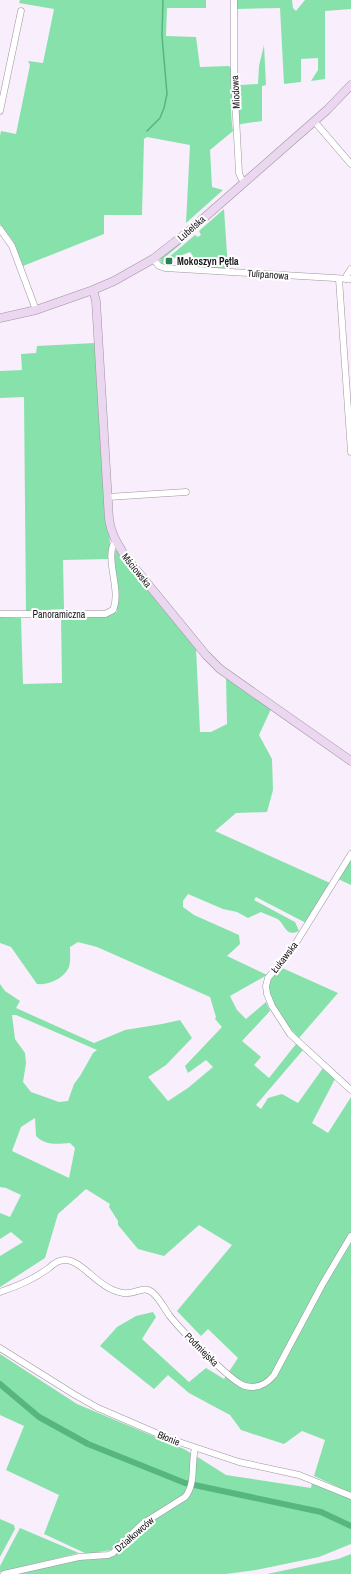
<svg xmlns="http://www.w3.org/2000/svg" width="351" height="1574" font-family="'Archivo Narrow',sans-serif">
<rect width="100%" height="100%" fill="#f9eefb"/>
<g fill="#86e2aa" fill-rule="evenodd">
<path d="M20,0H206V8H167L166,36L196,37L200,67L229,66L241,85L258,84L259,66L264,45L266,85L262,86V121L241,124L239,126L235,77C230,96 230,112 233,131L210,150L212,187L223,190L186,223L190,145L147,137L144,139L142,215H104V234L23,266L13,241L0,224V136L1,131L16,134L30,65L28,61L43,63L54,9L19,3Z"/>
<path d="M237,0H292L293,8L296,11L305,0H351V9L325,11V79L311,81L318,70V58L301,59V82L284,84L280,8L236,9Z"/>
<path d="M224,209L228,269L195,267L193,256L190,252L174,258H168L195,235L198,237L201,235L199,231Z"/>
<path d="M193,232L194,233L164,258L163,264H162L160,261L161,257Z"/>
<path d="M95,343L111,559L63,560L64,609L26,611L24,397L0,398V371L22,370L21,354L36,353L37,346Z"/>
<path d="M116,550L196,648L200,732H211L227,724L226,677L271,709L259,735L272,759L273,790L267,812L236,813L215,831L330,883L306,923L256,897L254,900L295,922L299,931C286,937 286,927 279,920C275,917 266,915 261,912L248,918L237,912L223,909L188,894L183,901V907L194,915L239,935L240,944L227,956L267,975L230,996L237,1010L246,1019L266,1002L270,1011L242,1041L261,1057L254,1065L269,1078L296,1044L303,1050L256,1105L261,1109L268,1098L282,1094L298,1103L323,1068L335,1079L312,1123L328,1133L351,1097V1493L314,1476L325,1440L302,1431L284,1444L241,1430L230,1415L189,1393L168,1375L154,1389L100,1346L117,1327L136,1316L153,1312L156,1317L142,1339L189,1382L206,1368L224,1379L238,1358L208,1329L201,1336L177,1311L232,1245L199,1225L164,1256L138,1249L118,1225V1221L109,1207L110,1204L86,1189L58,1214L45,1258L0,1287V1256L23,1242L11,1232L0,1239V1213L10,1217L21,1195L6,1188L0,1187V984L5,991L20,1001L16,1008L94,1043L125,1030L162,1024L180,1020L192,1038L166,1065L148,1077L168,1101L188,1088L213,1067L206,1060L188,1073L185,1066L222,1027L215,1019L216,1017L210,997L97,947L78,942L70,947C70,953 71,964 68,969C62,980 47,985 37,984L11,947L0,943V617L21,618L23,684L62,683L61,617L65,618L117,612L114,556V552ZM12,1015H16L97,1050L93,1053L80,1076L74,1084L68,1101L59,1102L31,1092L23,1082L26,1063L25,1053L15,1039ZM35,1118L36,1136C46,1146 57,1144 70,1143L75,1148L69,1178L12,1151L21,1127Z"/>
<path d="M351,858V885L338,879Z"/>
<path d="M280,967L338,993L299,1038C289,1027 262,996 270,980C273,975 277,971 280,967Z"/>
<path d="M0,1354L77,1404L184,1449L192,1454L188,1489L184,1495L137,1525L111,1550L87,1554L44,1534L59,1495L6,1470L24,1426L0,1415Z"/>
<path d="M196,1456L226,1475L311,1488L312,1483L351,1498V1544L319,1557L256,1570L226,1574H13L84,1557L114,1555L144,1525L189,1495Z"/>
<path d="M0,1519L14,1525L15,1529L0,1557Z"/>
<path d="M20,1528L79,1553L0,1572V1566Z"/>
<path d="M351,1554V1574H267L338,1559Z"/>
</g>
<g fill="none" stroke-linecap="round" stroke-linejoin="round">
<path stroke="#56b67e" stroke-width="1.5" d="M147,131L160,118L164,108L167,94L162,36L163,0"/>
<path stroke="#56b67e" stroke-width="6" d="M0,1384L39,1417L88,1444L185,1483L321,1512L351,1526"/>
<defs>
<g id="street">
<path d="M234,0V79L239,173L241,178L245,182"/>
<path d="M0,111L21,11"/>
<path d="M314,121L351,164"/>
<path d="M0,229L12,246L36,310"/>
<path d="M153,259L159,266L165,268L351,279"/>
<path d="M339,279L351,452"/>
<path d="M346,279L347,275L351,269"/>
<path d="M108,497L186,492"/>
<path d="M0,614H105L113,610C122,590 104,559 115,541"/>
<path d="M351,854L294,946L268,978L266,986L267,994L272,1006L290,1034L351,1090"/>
<path d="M0,1292C18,1286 33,1280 49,1268C53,1264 58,1260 65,1260C81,1260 96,1284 113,1290C118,1292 123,1294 128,1293C137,1293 145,1285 153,1293C160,1299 164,1308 169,1315C179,1328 231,1382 245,1386C257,1389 266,1385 274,1375L322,1285L351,1236"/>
<path d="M0,1348L75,1395L98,1408L170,1439L239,1462L299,1475L351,1496"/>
<path d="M4,1574L79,1557L108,1555L113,1553L142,1524L185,1497C196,1484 191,1464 195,1448"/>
</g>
<g id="secondary">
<path d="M93,290L96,301L109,519C111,534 117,543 125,556L206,655L220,669L351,761"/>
<path d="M0,318L36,310L93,290L114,281L153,259L189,231L327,110L351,85"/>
</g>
</defs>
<use href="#street" stroke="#9e94a0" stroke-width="7"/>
<use href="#secondary" stroke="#9e94a0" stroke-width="9"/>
<use href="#street" stroke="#fff" stroke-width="6"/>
<use href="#secondary" stroke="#ecd7f0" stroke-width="8"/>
</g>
<rect fill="#2d8153" stroke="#fff" stroke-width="1.5" x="165" y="257" width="8" height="8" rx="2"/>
<g text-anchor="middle" stroke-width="4" stroke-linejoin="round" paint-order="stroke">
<g font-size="10" fill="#1a171b" stroke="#fff">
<text transform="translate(235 92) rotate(-93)" y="4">Miodowa</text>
<text transform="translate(191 228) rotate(-41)" y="4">Lubelska</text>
<text transform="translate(268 274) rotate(4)" y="4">Tulipanowa</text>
<text transform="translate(137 570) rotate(51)" y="4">Mściowska</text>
<text x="59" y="618">Panoramiczna</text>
<text transform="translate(284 957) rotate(-52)" y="4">Łukawska</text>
<text transform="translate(202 1349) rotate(45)" y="4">Podmiejska</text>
<text transform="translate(169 1438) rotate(22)" y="4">Błonie</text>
<text transform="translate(134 1534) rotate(-41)" y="4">Działkowców</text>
</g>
<g font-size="10" font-weight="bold" fill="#1a171b" stroke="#fff" text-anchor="start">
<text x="177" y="265">Mokoszyn Pętla</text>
</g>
</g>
</svg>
